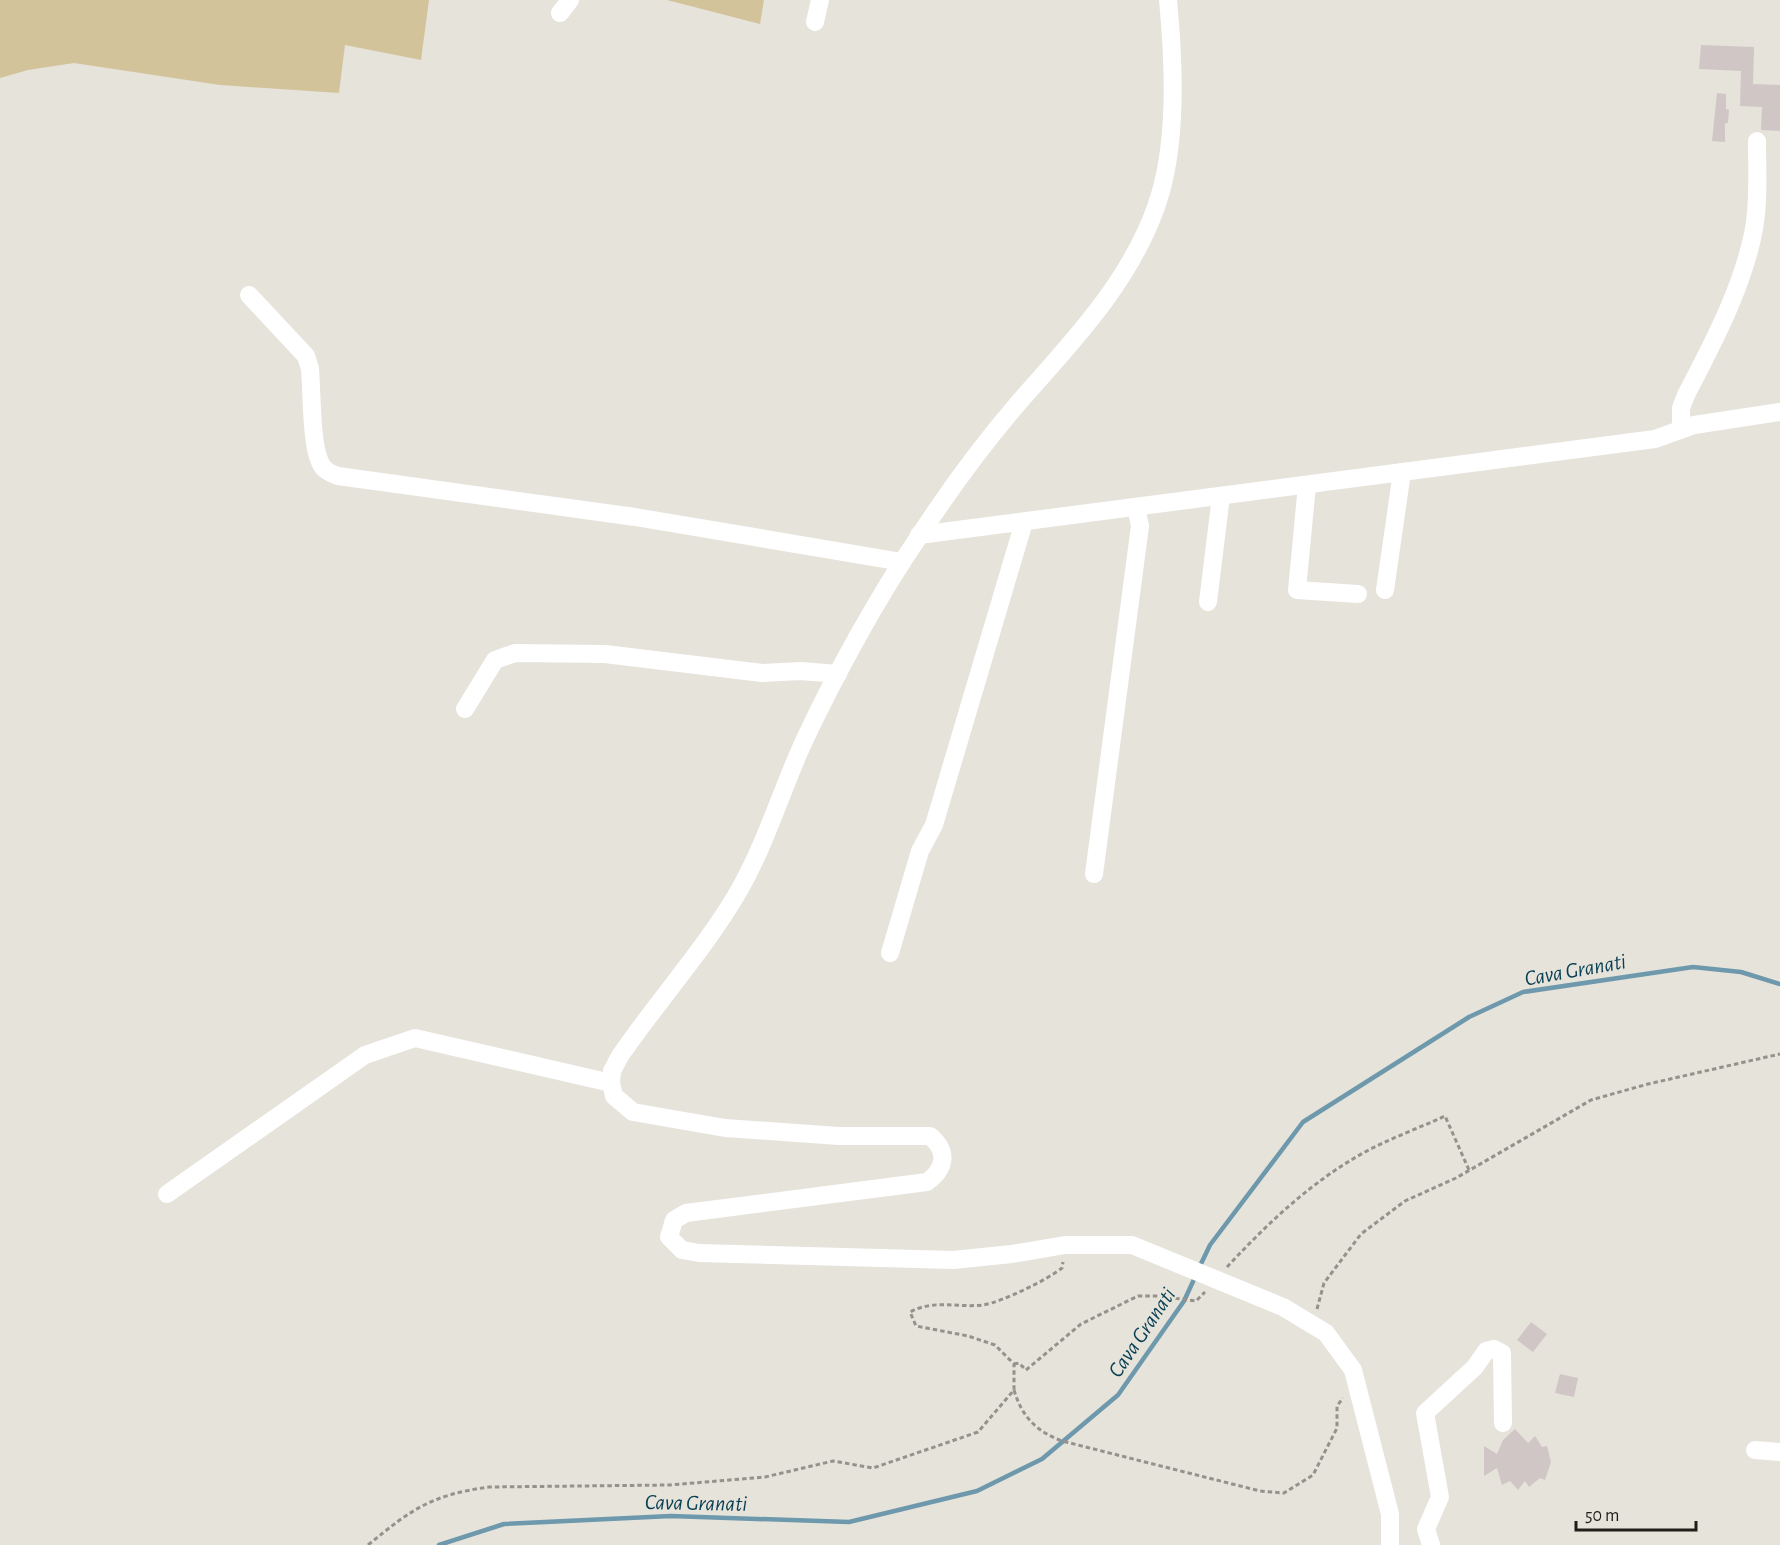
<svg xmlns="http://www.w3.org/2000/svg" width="1780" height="1545" font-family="'Alegreya Sans',sans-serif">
<rect width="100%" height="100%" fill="#e6e3db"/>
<g fill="#d3c39b">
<path d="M0,0H429L421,60L345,45L339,93L220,85L74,63L28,70L0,78Z"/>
<path d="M667,0H764L760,24Z"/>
</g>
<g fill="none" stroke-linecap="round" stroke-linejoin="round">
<g stroke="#6e98ac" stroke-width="4.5">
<path d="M1199,1268L1210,1245L1303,1122L1469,1017L1523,992L1693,967L1741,972L1780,984"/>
<path d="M439,1545L504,1524L671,1516L849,1522L977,1491L1042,1459L1118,1395L1184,1301L1196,1275"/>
</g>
</g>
<g fill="#d0c6c6">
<path d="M1701,45L1754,47L1753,84L1780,85V131L1761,130L1762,107L1740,106L1741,71L1699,69Z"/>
<path d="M1717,93L1726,94V109L1729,110L1728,123H1725V142L1712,141Z"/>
<path d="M1531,1322L1547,1334L1533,1352L1517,1340Z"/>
<path d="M1560,1374L1578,1378L1574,1397L1555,1393Z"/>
<path d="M1515,1429L1528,1443L1535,1436L1542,1447L1547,1446L1551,1462L1545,1480L1540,1478L1529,1487L1525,1481L1518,1490L1510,1481L1502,1485L1497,1468L1484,1476V1446L1497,1454L1503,1440Z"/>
</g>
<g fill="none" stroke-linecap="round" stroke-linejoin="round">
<g stroke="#95928c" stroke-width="3" stroke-dasharray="4.5 3" stroke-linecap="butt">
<path d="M1227,1267C1268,1223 1312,1181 1365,1152C1391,1138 1419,1128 1445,1116L1469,1170"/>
<path d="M1317,1309L1324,1283L1361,1234L1405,1201L1456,1178L1591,1100L1648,1084L1780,1054"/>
<path d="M1014,1364L1019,1363L1026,1370L1081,1324L1138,1296H1158L1196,1301L1205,1292"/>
<path d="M1014,1390C1022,1417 1036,1431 1062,1441L1260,1491L1284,1493L1313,1475L1337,1428V1406L1343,1398"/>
<path d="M368,1545C412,1509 431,1495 489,1487L670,1485L765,1477L833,1461L873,1468L978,1432L1014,1390V1364L995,1345L968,1336L916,1326L910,1312C934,1299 957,1308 983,1305C1002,1302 1047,1280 1062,1268L1063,1262"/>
</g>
<g stroke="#fff" stroke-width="18">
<path d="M1168,0C1174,63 1178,146 1156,207C1129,283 1073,341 1020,401C983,444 949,490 918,538C877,598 835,675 804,741C782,789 767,840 741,887C707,947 659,999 620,1056L612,1071L611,1083L614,1096L633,1112L725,1128L839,1136H930C949,1152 945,1169 927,1182L686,1213L674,1220L669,1237L682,1250L699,1253L953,1260L1012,1254L1065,1245H1132L1283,1307L1326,1333L1353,1370L1390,1514V1545"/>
<path d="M560,13L570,0"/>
<path d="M815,22L820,0"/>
<path d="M249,295L306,356L310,369C312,392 311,443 320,462C323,470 330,473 338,476L635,517L902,562"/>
<path d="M1681,428V408L1686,395C1713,343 1743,287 1754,229C1759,200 1757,170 1757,141"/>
<path d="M1307,485L1297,590L1358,594"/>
<path d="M919,535L1655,439L1694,425L1780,412"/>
<path d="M1385,590L1402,472"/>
<path d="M1208,602L1221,496"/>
<path d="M465,709L495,660L515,653L605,654L762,673L801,671L838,674"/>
<path d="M1094,874L1140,526L1136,507"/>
<path d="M890,953L920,851L934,825L1024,522"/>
<path d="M167,1194L365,1055L415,1038L611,1083"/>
<path d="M1755,1450L1780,1452"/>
<path d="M1431,1545L1426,1529L1440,1497L1425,1413L1475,1367L1486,1351L1494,1349L1502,1353L1503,1423"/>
</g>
</g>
<g text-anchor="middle" stroke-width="4.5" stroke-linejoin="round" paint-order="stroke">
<g font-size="22" font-style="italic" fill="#093f53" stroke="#e6e3db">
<text transform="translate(1575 969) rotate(-10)" y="8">Cava Granati</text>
<text transform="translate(1141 1332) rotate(-56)" y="8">Cava Granati</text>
<text transform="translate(696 1502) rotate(1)" y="8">Cava Granati</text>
</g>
</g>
<path d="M1576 1521v9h120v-9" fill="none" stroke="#201e1b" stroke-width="3"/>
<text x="1585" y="1521" font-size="18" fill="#201e1b" stroke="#e6e3db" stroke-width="4.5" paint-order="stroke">50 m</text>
</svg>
